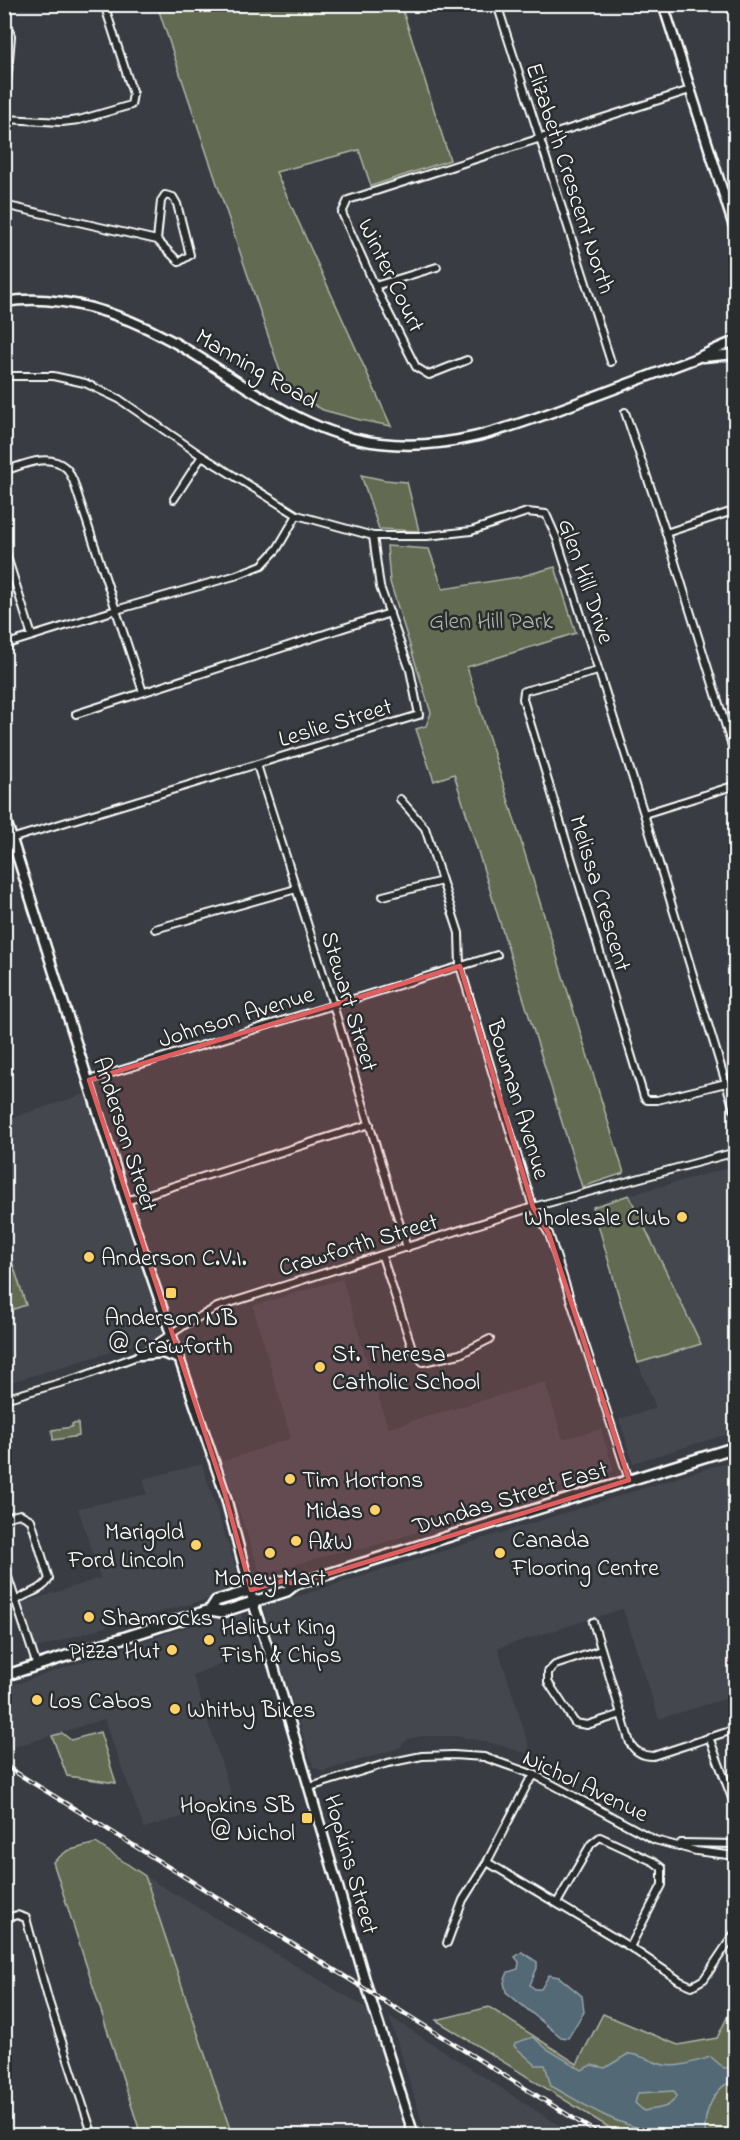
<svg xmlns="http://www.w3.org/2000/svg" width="740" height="2140" font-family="'Indie Flower',sans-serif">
<rect width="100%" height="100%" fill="#393c42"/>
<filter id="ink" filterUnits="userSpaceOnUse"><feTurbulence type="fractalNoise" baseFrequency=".0167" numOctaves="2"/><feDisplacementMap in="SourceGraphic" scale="12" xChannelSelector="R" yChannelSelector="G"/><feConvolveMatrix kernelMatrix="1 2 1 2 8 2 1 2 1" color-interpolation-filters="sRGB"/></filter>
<g filter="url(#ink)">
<g fill="#444650">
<path d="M85,1094L164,1336L5,1384V1120Z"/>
<path d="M735,1166V1432L633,1463L619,1419L656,1408L638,1363L701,1344L629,1195Z"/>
<path d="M342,1279L388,1428L545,1382L563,1439L601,1429L614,1471L363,1549L338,1552L261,1575L222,1462L291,1438L253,1306Z"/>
<path d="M727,1462L736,1490L735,1696L659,1719L623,1609L498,1648L532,1755L491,1743L456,1736H424L408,1739L399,1748L322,1772L313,1767L263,1607Z"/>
<path d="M202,1464L243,1590L115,1624L34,1649L19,1604L100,1578L78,1508L147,1494L143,1479Z"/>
<path d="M240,1609L252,1651L193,1675L234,1802L144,1828L104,1719L5,1750L4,1688Z"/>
<path d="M145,1876L370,2010L409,2135H232Z"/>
<path d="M389,2016L574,2135H426Z"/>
</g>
<g fill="#626b51" stroke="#b0b5a8" stroke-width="1.5">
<path d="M157,5H401L450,160L371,186L359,150L276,172L391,426L360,420L323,410L286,389Z"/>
<path d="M361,475L385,480L407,482L419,531L379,529Z"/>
<path d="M387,546L429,549L443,589L519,577L555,567L576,633L467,667L624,1173L582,1187L454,774L434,781L416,729L426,726L431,713L390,582Z"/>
<path d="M629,1195L701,1344L638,1363L593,1207Z"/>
<path d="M4,1236L26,1305L5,1312H4Z"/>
<path d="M78,1423L79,1436L53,1440L52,1430L72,1427V1424Z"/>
<path d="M100,1732L116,1783L67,1776L52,1736L62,1733L71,1740Z"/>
<path d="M96,1843L145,1876L232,2135H141L53,1862L67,1851Z"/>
<path d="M735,2001V2135H621L436,2020L489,2007L577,2064L603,2014L678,2045L717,2038Z"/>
</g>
<g fill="#526976" stroke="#97a5ad" stroke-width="1.5" fill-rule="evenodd">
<path d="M522,1952L537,1962V1968L530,1985L535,1989H541L549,1975L559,1977L582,1996L584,2012L568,2038L561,2037L506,1992L504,1982L508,1972L518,1969L519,1962L515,1957Z"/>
<path d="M533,2037L547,2049L582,2070L591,2065L605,2068L628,2054C643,2055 651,2062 664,2065C679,2068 697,2061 711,2057L724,2068L735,2067V2081C715,2084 701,2117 706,2135C675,2136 638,2131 608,2117C588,2108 570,2096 551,2086L545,2065H536L514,2046L515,2043ZM674,2091L676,2096C671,2109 657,2108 644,2111L635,2103L638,2093Z"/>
</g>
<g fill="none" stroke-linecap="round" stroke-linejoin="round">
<defs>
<g id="street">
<path d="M497,4L611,362"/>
<path d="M4,14L11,36L4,120"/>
<path d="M5,119L62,122L79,120L131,105L133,94L104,4"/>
<path d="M4,205L157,240L179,262L190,255L177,204L173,197L165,195L161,201L157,240"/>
<path d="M375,286L437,267"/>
<path d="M467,360L429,375L416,367L375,286L342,213L348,200L690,90"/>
<path d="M4,376H53L85,383L119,399L202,456L297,515L373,536H427L471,531L527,512L546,514L557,539L644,814L736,1116"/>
<path d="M625,412L666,533L736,759"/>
<path d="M4,471C23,465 49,452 66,468C69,470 71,477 73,480L143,692"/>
<path d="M174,499L202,456"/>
<path d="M666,533L736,510"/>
<path d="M4,547L32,636"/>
<path d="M4,645L116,610L234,576L262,565L277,549L297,515"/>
<path d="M598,671L524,691L523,699L644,1097L647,1100H657L726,1083"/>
<path d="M76,714L390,613"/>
<path d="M257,765L333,1005L407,1248"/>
<path d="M400,799L425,828L459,933L460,966L533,1207L549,1234L629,1480"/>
<path d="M644,814L736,785"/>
<path d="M4,841L419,715L410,670L380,587L373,536"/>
<path d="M383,896L442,881"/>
<path d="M155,929L296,889"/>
<path d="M4,1053L6,1058L4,1061"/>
<path d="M89,1080L497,955"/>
<path d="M126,1201L370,1124"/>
<path d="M382,1256L413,1351L423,1362L460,1354L490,1339"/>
<path d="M4,1399L81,1377L140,1355L183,1326L217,1307L533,1207L736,1152"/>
<path d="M4,1518L20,1514L31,1520L49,1579C42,1592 26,1592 15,1602"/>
<path d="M4,1565L37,1666"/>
<path d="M593,1622L630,1743C635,1752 642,1756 653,1756L736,1729"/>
<path d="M601,1650L555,1665L548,1672V1682L575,1723L587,1725L622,1714"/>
<path d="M709,1737L736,1809"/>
<path d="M310,1787L388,1763L422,1756L453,1755L484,1757L535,1775L655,1840L696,1851L736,1856"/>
<path d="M681,1843L736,1844"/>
<path d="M487,1862L630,1947L680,1981L692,1986L704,1979L736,1931"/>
<path d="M557,1903L591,1844L600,1837L654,1862L662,1868V1885L630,1947"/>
<path d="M4,1919L17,1915L26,1918L49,2002L93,2136"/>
<path d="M447,1943L463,1900L487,1862L528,1783L535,1775"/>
<path d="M4,2134L5,2136"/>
</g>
<g id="secondary">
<path d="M663,4L736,233"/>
<path d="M4,302C61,293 121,313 170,340C239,378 300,434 380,443C447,451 504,430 566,407C608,391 651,375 694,359C708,353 721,346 736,341"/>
<path d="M703,357L736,354"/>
<path d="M4,814L126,1201L225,1494L255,1609L274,1667L368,1990L414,2136"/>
<path d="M140,1355L162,1353L180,1359"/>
</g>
<g id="primary">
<path d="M210,1610L216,1601L283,1581L296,1584"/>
<path d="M4,1676L210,1610L222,1612L287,1591L296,1584L736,1447"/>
</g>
</defs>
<use href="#street" stroke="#fff" stroke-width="10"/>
<use href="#secondary" stroke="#fff" stroke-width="13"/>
<use href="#primary" stroke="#fff" stroke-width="14"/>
<use href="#street" stroke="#2a2d2e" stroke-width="6"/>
<use href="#secondary" stroke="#2a2d2e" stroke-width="8"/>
<use href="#primary" stroke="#2a2d2e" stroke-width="9"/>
<defs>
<path id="rail" d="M4,1765L602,2136"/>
</defs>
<use href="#rail" stroke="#fff" stroke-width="4.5"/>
<use href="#rail" stroke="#2a2d2e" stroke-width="2" stroke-dasharray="7" stroke-linecap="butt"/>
</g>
</g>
<path fill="#e05e5e" fill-opacity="0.2" stroke="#e05e5e" stroke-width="4.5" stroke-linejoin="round" d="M460,966L533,1207L549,1234L629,1480L296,1584L283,1581L251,1590L225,1494L89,1080Z"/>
<g fill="#ffd166" stroke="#2a2d2e" stroke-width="2">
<circle cx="682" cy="1217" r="6"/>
<circle cx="89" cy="1257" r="6"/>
<rect x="165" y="1287" width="12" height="12" rx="3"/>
<circle cx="320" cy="1367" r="6"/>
<circle cx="290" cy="1479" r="6"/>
<circle cx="375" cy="1510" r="6"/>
<circle cx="296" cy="1541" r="6"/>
<circle cx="196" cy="1545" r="6"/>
<circle cx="270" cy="1553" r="6"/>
<circle cx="500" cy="1553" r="6"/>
<circle cx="89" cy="1617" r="6"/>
<circle cx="209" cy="1640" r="6"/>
<circle cx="172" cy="1650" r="6"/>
<circle cx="37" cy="1700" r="6"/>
<circle cx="175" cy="1709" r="6"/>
<rect x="301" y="1812" width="12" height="12" rx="3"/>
</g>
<g text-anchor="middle" stroke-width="5" stroke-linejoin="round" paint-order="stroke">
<g font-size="24" fill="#fff" stroke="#2a2d2e">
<text transform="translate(571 178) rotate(72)" y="8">Elizabeth Crescent North</text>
<text transform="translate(392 275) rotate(64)" y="8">Winter Court</text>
<text transform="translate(257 368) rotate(30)" y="8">Manning Road</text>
<text transform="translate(587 581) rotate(71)" y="8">Glen Hill Drive</text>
<text transform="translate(335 722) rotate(-17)" y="8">Leslie Street</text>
<text transform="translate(601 893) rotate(73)" y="8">Melissa Crescent</text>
<text transform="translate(350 1001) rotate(73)" y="8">Stewart Street</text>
<text transform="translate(236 1016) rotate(-17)" y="8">Johnson Avenue</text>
<text transform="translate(519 1099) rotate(73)" y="8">Bowman Avenue</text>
<text transform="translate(126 1134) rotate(72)" y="8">Anderson Street</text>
<text transform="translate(358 1244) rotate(-17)" y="8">Crawforth Street</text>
<text transform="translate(510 1497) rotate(-17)" y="8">Dundas Street East</text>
<text transform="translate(586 1785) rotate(26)" y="8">Nichol Avenue</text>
<text transform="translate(352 1864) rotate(74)" y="8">Hopkins Street</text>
</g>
<g font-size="24" fill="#b0b5a8" stroke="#2a2d2e">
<text x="491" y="628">Glen Hill Park</text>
</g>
<g font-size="24" fill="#fff" stroke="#2a2d2e" text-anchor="start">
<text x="670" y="1225" text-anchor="end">Wholesale Club</text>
<text x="101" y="1265">Anderson C.V.I.</text>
<text x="171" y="1325" text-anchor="middle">Anderson NB<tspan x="171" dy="28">@ Crawforth</tspan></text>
<text x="332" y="1361">St. Theresa<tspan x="332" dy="28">Catholic School</tspan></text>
<text x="302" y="1487">Tim Hortons</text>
<text x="363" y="1518" text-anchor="end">Midas</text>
<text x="184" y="1539" text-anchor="end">Marigold<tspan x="184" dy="28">Ford Lincoln</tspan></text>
<text x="512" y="1547">Canada<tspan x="512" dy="28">Flooring Centre</tspan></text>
<text x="308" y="1549">A&amp;W</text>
<text x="270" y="1585" text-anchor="middle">Money Mart</text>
<text x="101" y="1625">Shamrocks</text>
<text x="221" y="1634">Halibut King<tspan x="221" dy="28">Fish &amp; Chips</tspan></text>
<text x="160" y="1658" text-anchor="end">Pizza Hut</text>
<text x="49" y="1708">Los Cabos</text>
<text x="187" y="1717">Whitby Bikes</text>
<text x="295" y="1812" text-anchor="end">Hopkins SB<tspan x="295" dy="28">@ Nichol</tspan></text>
</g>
</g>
<rect width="740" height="2140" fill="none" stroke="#2a2d2e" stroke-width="24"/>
<rect x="12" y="12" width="716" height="2116" fill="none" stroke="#fff" stroke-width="2" filter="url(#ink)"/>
</svg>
